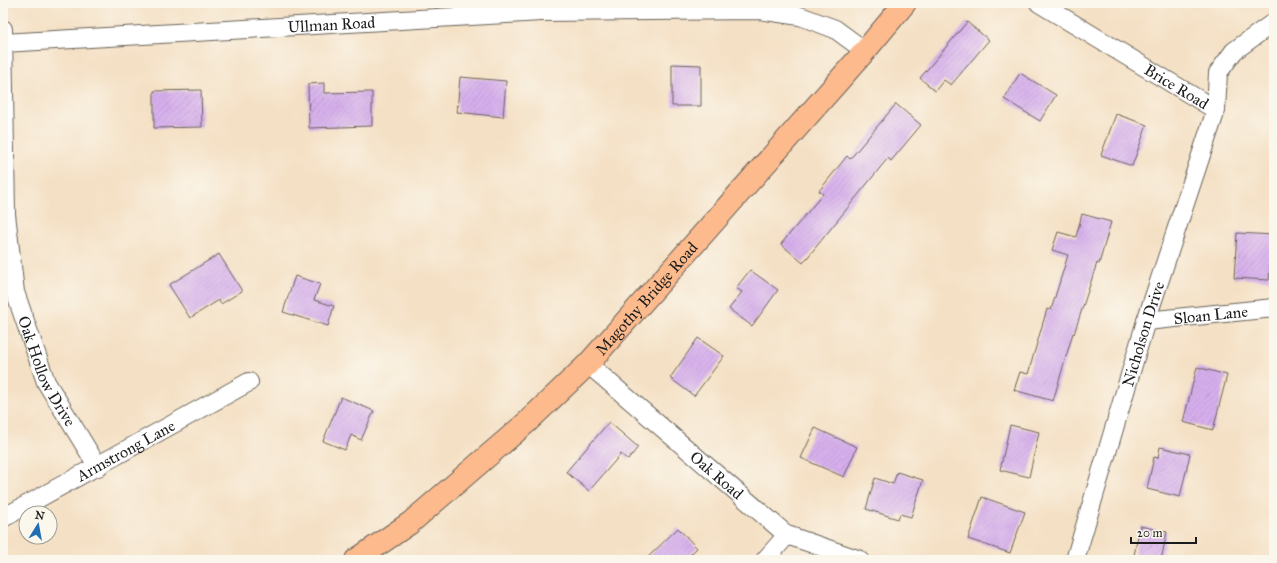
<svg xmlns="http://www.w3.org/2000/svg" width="1277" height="563" font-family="'IM FELL Great Primer',serif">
<defs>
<pattern id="building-hatch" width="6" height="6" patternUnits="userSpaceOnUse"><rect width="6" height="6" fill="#d6afec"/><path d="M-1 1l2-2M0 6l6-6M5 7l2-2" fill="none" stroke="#b796ca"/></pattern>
</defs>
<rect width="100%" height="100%" fill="#fbf7ec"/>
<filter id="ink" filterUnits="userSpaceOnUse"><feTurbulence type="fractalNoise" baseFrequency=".025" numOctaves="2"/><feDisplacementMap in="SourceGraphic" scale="8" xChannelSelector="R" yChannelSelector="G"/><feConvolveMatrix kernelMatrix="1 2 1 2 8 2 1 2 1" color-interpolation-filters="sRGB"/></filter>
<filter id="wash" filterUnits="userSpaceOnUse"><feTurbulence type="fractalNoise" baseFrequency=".012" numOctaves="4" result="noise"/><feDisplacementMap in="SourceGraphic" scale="16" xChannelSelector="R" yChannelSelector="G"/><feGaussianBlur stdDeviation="0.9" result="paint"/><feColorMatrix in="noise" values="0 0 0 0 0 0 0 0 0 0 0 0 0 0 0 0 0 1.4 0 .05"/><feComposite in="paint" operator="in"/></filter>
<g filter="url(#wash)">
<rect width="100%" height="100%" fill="#f4e0c4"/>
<g id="blocks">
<g fill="url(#building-hatch)">
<path d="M967,22L989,40L951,85L944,80L935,91L920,78Z"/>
<path d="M672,64L701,65V106H672Z"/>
<path d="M1020,73L1056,95L1040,121L1004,99Z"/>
<path d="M460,77L506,81L503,117L457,112Z"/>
<path d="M324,83V93L372,92V126L309,128L308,84Z"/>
<path d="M201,90L202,127L154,128V91Z"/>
<path d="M896,104L921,125L891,161L888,158L803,263L781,244L823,194L819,191L847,156L850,159Z"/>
<path d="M1116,114L1147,125L1132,166L1101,155Z"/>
<path d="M1082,214L1111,222L1099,264L1097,263L1074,334L1073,333L1053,401L1014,390L1020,372L1028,374L1047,309L1051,310L1068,255L1052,250L1058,232L1076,237Z"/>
<path d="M1237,233L1274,235V260H1271L1269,280L1234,278Z"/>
<path d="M219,254L242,291L221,304L219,300L190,318L169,285Z"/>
<path d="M750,270L778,290L752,326L729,309L742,292L736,288Z"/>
<path d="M295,276L320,284L314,300L334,306L328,326L283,312Z"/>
<path d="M698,338L724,356L694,396L670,378Z"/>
<path d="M1197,367L1227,375L1213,430L1183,422Z"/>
<path d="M341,397L374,411L361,440L351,435L345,450L323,441Z"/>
<path d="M609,422L638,447L628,460L621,454L589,491L566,472Z"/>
<path d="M1010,425L1039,432L1029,477L1000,470Z"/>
<path d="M815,428L857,447L844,477L801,458Z"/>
<path d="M1160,447L1190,454L1180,497L1147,489L1154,457L1158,458Z"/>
<path d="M897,472L923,480L911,517L900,514L898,519L866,509L875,478L893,484Z"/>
<path d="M982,497L1025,512L1010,553L968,539Z"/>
<path d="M1140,526L1167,532L1161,560H1133Z"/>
<path d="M678,528L697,548L685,560H645Z"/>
</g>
</g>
</g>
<g filter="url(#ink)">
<use href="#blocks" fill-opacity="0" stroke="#686157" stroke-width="1"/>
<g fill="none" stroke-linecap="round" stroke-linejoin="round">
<defs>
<g id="street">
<path id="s1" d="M1039,3L1216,110L1218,73L1234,51L1274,22"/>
<path id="s2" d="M3,29L6,214L15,292L46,382L98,467"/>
<path id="s3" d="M3,43L541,12L759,10L800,16L835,29L865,51"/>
<path id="s4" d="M1146,321L1274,308"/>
<path id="s5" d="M588,364L787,535L860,560"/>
<path id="s6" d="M3,518L249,382"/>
<path d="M765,560L787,535"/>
<path id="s7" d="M1075,560L1146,321L1216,110"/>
</g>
<g id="primary">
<path id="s8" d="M356,560L410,523L526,423L588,364L865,51L905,3"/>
</g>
</defs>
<use href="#street" stroke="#686157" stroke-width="20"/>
<use href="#primary" stroke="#686157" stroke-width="24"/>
<use href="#street" stroke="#fff" stroke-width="18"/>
<use href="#primary" stroke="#fcba8d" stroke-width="22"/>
</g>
</g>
<g text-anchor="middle" stroke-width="3" stroke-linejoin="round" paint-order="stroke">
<g font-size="16" fill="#1c1c1c" stroke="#fbf7ec">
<text dy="6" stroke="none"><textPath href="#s3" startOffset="329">Ullman Road</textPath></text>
<text dy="6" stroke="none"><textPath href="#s1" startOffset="161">Brice Road</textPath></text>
<text dy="6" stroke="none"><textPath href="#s8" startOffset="392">Magothy Bridge Road</textPath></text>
<text dy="6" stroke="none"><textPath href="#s4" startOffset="65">Sloan Lane</textPath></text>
<text dy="6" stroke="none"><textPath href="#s7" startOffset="236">Nicholson Drive</textPath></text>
<text dy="6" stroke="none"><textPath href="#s2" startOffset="349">Oak Hollow Drive</textPath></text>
<text dy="6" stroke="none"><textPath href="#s6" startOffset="140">Armstrong Lane</textPath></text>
<text dy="6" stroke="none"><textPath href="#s5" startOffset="170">Oak Road</textPath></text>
</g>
</g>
<rect width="1277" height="563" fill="none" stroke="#fbf7ec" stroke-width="16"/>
<g transform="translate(38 525) rotate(11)"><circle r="19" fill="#fbf7ec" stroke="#a29f99"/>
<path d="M0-3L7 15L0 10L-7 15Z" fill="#1f6fb2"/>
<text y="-6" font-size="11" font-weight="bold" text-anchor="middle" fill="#1c1c1c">N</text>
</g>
<path d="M1131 537v6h65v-6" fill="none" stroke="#1c1c1c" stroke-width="2"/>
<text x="1137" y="537" font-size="12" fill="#1c1c1c" stroke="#fbf7ec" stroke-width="3" paint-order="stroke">20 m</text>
</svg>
